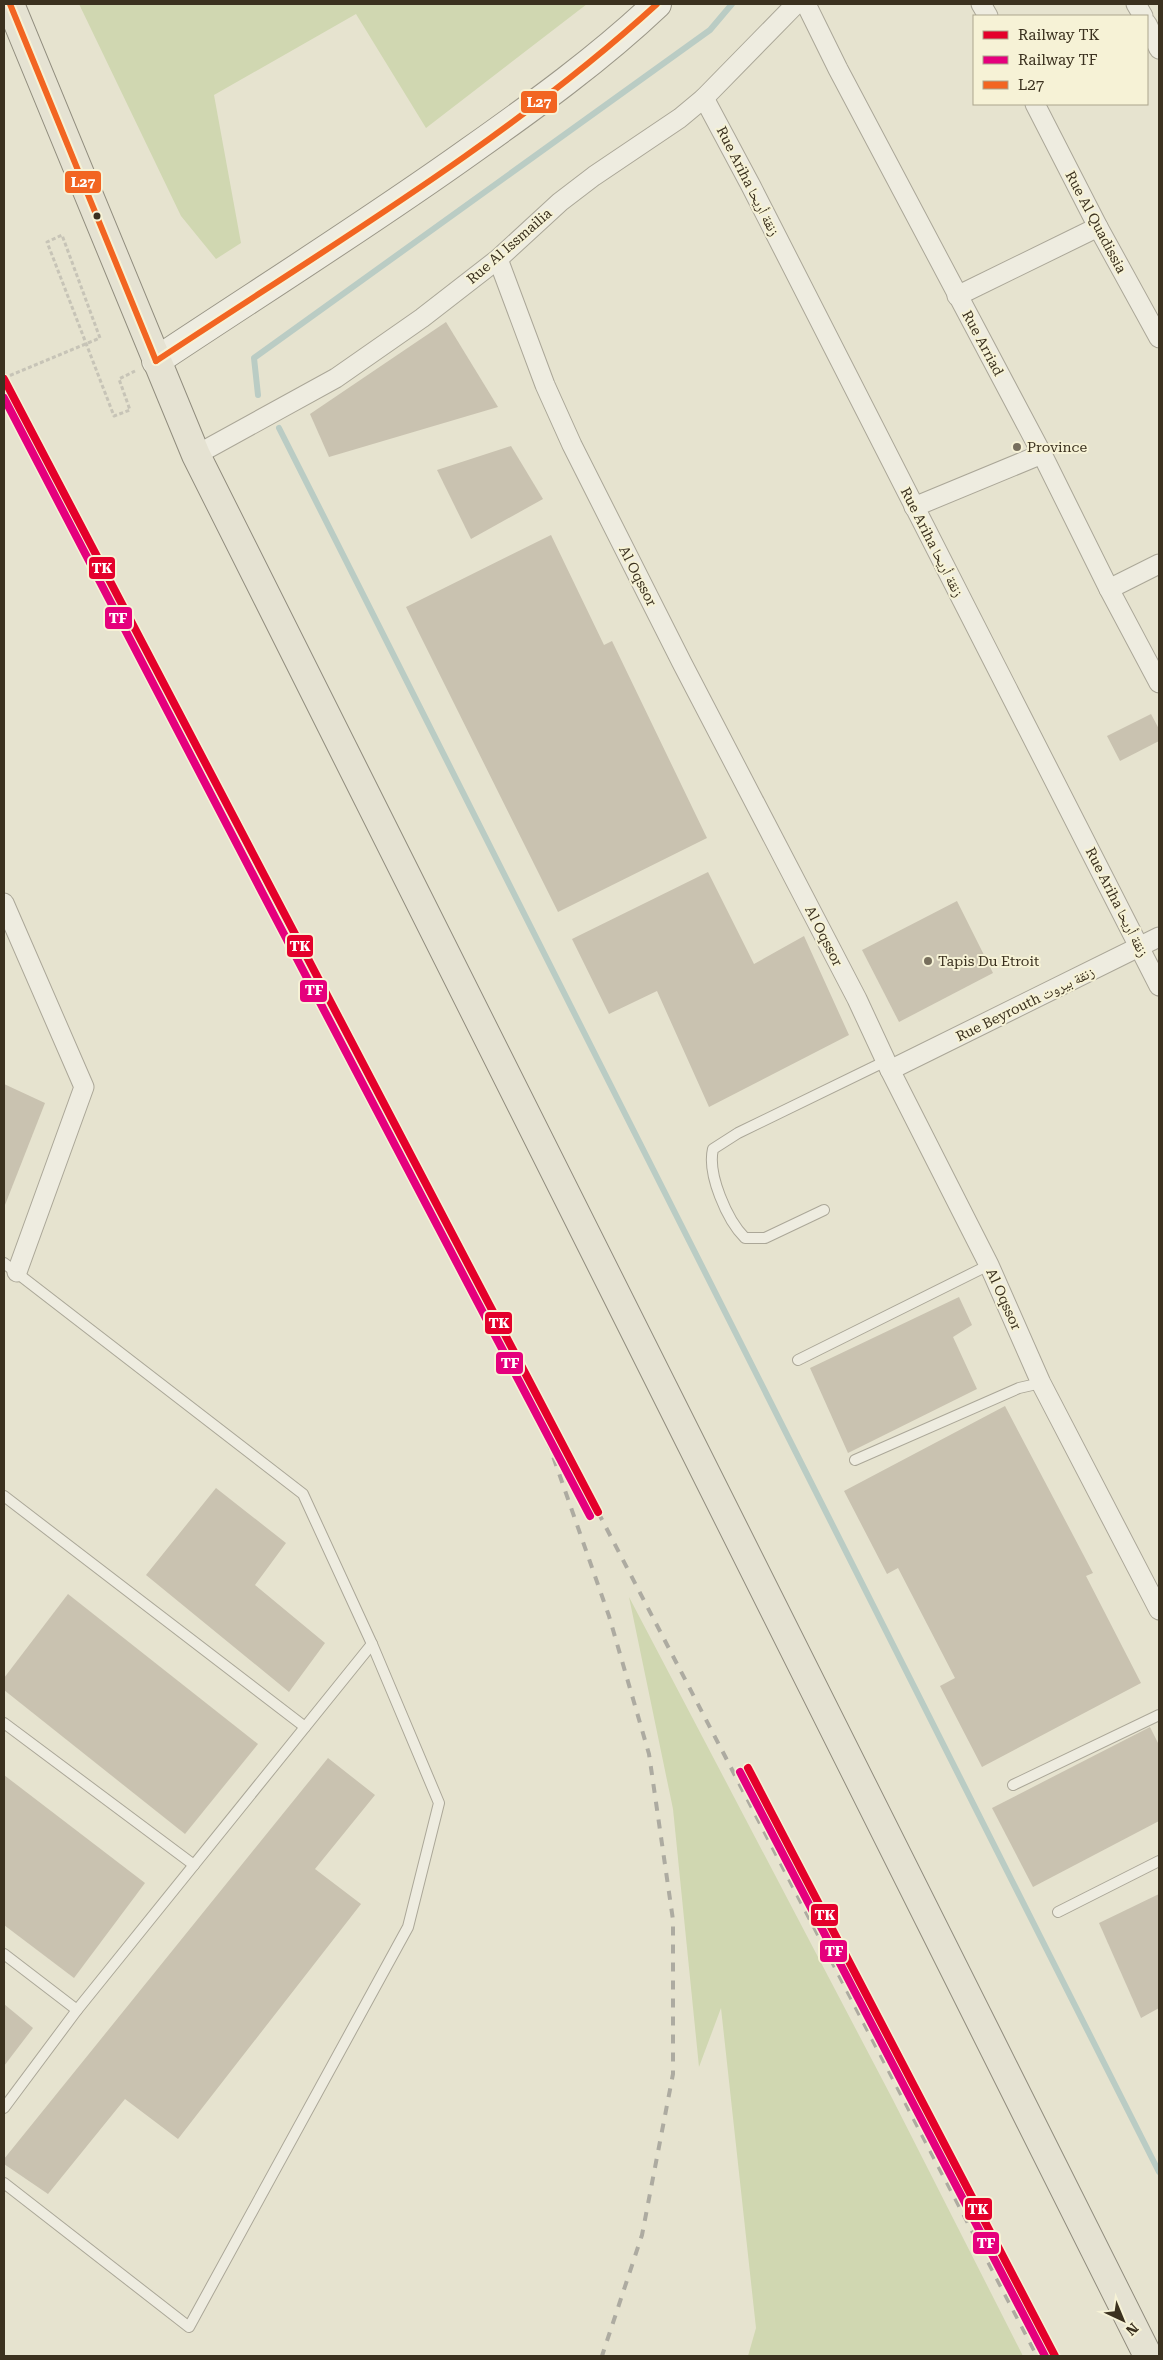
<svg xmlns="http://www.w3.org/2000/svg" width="1163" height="2360" font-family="'Roboto Serif','Noto Naskh Arabic',serif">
<rect width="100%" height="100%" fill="#e6e3cf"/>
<g fill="#d0d7b1">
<path d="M79,4H587L426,128L356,14L214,95L241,243L216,259L181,216Z"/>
<path d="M629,1597L892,2098L1023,2356H748L756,2328L721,2008L699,2067L673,1809Z"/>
</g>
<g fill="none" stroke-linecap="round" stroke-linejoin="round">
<g stroke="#baccc4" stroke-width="6">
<path d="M258,395L254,358L710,30L732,4"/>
<path d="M279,428L1159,2172"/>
</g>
</g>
<g fill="#c9c2b0">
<path d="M446,322L498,407L329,457L310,414Z"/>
<path d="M511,446L543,499L471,539L437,470Z"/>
<path d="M551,535L604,645L612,641L707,838L558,912L406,607Z"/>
<path d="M1151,714L1159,729V741L1120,761L1107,736Z"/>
<path d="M708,872L754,964L804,936L849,1035L709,1107L657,991L609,1014L572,939Z"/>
<path d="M957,901L993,973L899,1022L862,950Z"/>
<path d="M4,1084L45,1103L5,1205H4Z"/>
<path d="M959,1297L972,1325L953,1337L977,1389L848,1453L810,1368Z"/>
<path d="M1005,1406L1093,1573L1086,1576L1141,1683L982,1767L940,1686L955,1678L898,1568L887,1574L844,1491Z"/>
<path d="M216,1488L286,1543L255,1585L325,1643L289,1692L146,1575Z"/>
<path d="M68,1594L258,1744L185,1834L4,1690V1678Z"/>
<path d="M1150,1727L1159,1745V1821L1033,1887L992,1808Z"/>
<path d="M328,1758L375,1795L315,1869L361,1904L178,2139L125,2099L48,2194L4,2164V2159Z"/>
<path d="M4,1775L145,1883L74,1978L4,1925Z"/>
<path d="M1159,1894V2008L1141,2018L1099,1923Z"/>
<path d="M4,2004L33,2028L4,2066Z"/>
</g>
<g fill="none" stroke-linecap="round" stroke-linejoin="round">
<defs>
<g id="lane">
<path d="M824,1210L765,1238H745C727,1220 707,1174 713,1149L738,1133L886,1061"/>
<path d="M4,1263L303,1494L372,1644L439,1803L408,1927L189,2327L4,2183"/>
<path d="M798,1360L989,1265"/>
<path d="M855,1460L1019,1388L1041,1383"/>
<path d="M4,1496L305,1727"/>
<path d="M4,1723L194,1865"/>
<path d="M1013,1785L1159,1715"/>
<path d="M1058,1912L1159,1861"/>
<path d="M4,1954L77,2010"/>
<path d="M4,2108L77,2010L372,1644"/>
</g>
<g id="street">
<path d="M806,4L838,69L1042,454L1109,589L1159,683"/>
<path d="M981,4L988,16"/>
<path d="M1136,4L1143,16"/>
<path d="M1147,24L1159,49"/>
<path d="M704,98L751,186L1159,986"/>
<path d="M1035,104L1098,227L1159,338"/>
<path d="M498,259L545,385L572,445L682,663L857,999L890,1070L989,1265L1041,1383L1159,1610"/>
<path d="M957,296L1098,227"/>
<path d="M196,455L336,378L422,318L498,259L560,202L594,176L680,118L704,98L796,4"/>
<path d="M914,507L1042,454"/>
<path d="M1109,589L1159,564"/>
<path d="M4,903L84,1087L17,1272"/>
<path d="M890,1070L1159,937"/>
</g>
<path id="secondary" d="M156,361C261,291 368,224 470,151C535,105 600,58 657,4"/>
<path id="primary" d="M10,4L196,455L1148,2356"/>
</defs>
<use href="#lane" stroke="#aba798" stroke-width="12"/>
<use href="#street" stroke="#aba798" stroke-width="21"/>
<use href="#secondary" stroke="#9b9788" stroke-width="30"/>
<use href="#primary" stroke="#918d7e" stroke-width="30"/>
<path stroke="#c7c4b7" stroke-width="3" stroke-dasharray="4 2.5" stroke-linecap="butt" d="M100,338L62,235L47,242L114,416L130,410L119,379L135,371"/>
<use href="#lane" stroke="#eeece0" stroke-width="10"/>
<use href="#street" stroke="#eeece0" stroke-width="19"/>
<use href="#secondary" stroke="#eeece0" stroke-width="28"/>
<use href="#primary" stroke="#e5e2d2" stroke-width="28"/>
<g stroke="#adaba1" stroke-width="4" stroke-dasharray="9 9" stroke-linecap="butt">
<path d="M441,1212L548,1442L609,1616L649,1754L673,1920V2074L642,2235L602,2356"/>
<path d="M598,1512L1037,2356"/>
</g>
<path stroke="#c7c4b7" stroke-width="3" stroke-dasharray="4 2.5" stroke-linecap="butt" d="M4,378L100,338"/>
<defs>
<g id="bus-1">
<path d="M10,4L156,361"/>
<path d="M156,361C325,249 507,141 657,4"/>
</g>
</defs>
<use href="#bus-1" stroke="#f6f2d6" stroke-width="10"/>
<use href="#bus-1" stroke="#f26522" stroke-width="6"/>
<defs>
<g id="rail-1">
<path d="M4,379C199,758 400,1134 598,1512"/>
<path d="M748,1768L1055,2356"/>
</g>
<g id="rail-2">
<path d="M4,398C197,772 395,1143 590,1516"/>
<path d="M740,1772L1045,2356"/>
</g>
</defs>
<use href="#rail-1" stroke="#f6f2d6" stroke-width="11"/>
<use href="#rail-2" stroke="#f6f2d6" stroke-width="11"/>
<use href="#rail-1" stroke="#e4002b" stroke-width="8"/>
<use href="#rail-2" stroke="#e5007d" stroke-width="8"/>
</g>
<circle fill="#3b311f" stroke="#f6f2d6" stroke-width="2" cx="97" cy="216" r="4.5"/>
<g fill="#776f5d" stroke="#f6f2d6" stroke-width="2">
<circle cx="1017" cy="447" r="5"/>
<circle cx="928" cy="961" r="5"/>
</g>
<g text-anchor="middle" stroke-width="4" stroke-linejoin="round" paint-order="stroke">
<g font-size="14" fill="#3b311f" stroke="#f6f2d6">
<text transform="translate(748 181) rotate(63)" y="5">Rue Ariha زنقة أريحا</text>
<text transform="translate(1096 222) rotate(62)" y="5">Rue Al Quadissia</text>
<text transform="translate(509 246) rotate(-41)" y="5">Rue Al Issmailia</text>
<text transform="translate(983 343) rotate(62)" y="5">Rue Arriad</text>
<text transform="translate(932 542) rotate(63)" y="5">Rue Ariha زنقة أريحا</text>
<text transform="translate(638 576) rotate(63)" y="5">Al Oqssor</text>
<text transform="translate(1117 902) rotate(63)" y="5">Rue Ariha زنقة أريحا</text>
<text transform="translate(824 936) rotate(63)" y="5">Al Oqssor</text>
<text transform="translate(1025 1004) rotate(-26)" y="5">Rue Beyrouth زنقة بيروت</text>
<text transform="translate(1004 1299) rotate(66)" y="5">Al Oqssor</text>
</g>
<g font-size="14" fill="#3b311f" stroke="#f6f2d6" text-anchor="start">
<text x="1027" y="452">Province</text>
<text x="938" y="966">Tapis Du Etroit</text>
</g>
</g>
<g stroke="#f6f2d6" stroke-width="2">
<rect x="520" y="90" width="38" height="24" rx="5" fill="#f26522"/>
<rect x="64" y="170" width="38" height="24" rx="5" fill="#f26522"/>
<rect x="88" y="556" width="28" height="24" rx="5" fill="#e4002b"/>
<rect x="104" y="606" width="29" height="24" rx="5" fill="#e5007d"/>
<rect x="286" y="934" width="28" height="24" rx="5" fill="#e4002b"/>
<rect x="299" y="979" width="29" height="24" rx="5" fill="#e5007d"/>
<rect x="484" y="1311" width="29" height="24" rx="5" fill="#e4002b"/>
<rect x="495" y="1351" width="29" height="24" rx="5" fill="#e5007d"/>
<rect x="810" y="1903" width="29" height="24" rx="5" fill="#e4002b"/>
<rect x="819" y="1939" width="29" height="24" rx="5" fill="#e5007d"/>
<rect x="964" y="2197" width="29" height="24" rx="5" fill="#e4002b"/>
<rect x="972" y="2231" width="28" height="24" rx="5" fill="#e5007d"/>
</g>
<g font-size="14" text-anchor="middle" font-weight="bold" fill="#fff">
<text x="539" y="107">L27</text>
<text x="83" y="187">L27</text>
<text x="102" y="573">TK</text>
<text x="118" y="623">TF</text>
<text x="300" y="951">TK</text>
<text x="314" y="995">TF</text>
<text x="499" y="1328">TK</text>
<text x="510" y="1368">TF</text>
<text x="825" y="1920">TK</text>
<text x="834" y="1956">TF</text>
<text x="978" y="2214">TK</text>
<text x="986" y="2248">TF</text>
</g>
<rect width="1163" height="2360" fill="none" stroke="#3b311f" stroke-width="10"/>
<rect x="973" y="15" width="175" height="90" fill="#f6f2d6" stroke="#aba58d"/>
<rect x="983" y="31" width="25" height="8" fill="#e4002b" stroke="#aba58d"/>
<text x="1018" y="40" font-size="15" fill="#3b311f">Railway TK</text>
<rect x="983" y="56" width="25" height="8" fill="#e5007d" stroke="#aba58d"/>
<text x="1018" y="65" font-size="15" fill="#3b311f">Railway TF</text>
<rect x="983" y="81" width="25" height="8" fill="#f26522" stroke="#aba58d"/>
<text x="1018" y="90" font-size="15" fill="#3b311f">L27</text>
<g transform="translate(1123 2320) rotate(136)" stroke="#f6f2d6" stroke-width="4" paint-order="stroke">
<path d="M0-4L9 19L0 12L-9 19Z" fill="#3b311f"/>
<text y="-8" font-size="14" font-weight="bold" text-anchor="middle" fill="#3b311f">N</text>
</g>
</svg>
